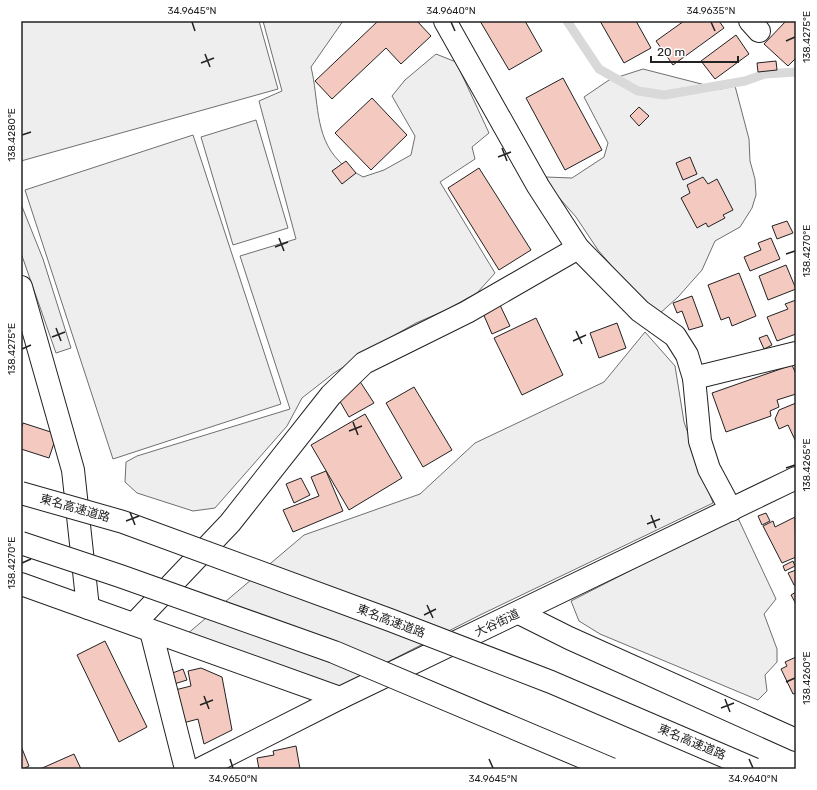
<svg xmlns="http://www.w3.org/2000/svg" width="817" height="790" font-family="Rubik,'Noto Sans JP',sans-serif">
<rect width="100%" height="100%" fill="#fff"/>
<g fill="#eee" stroke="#6f6f6f">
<path d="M21,21H259L278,89L21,161Z"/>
<path d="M263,21H343L311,67C319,99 314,136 339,161C345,168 355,172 363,177L384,170L411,155L415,136L392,96L405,80L436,54L456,62L489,133L472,147L475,159L440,182L495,273L477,293L446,310L416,323L379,344L334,373L302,398L287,426L215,508L193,511L137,493L125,482L126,462L137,456L290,409L240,256L296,239L259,101L282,91Z"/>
<path d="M643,69L721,89L735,86L749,139L750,161L755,179L756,195L752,208L740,227L715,241L702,270L678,297L658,315L624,280L598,250L576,217L555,193L546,177L572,178L604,157L608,143L584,97L609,80Z"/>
<path d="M256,120L288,228L233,245L201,137Z"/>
<path d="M193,135L281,404L113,459L25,190Z"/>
<path d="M21,204L43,259L71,348L56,353L21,253Z"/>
<path d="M645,332L675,366L684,422L713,503L480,615L313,700L173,646L304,535L420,494L475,443L604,382Z"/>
<path d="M737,516L776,599L764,614L777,649V662L765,675L767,691L758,700L600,634L579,621L571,601Z"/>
</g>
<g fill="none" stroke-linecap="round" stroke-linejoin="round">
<path stroke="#d9d9d9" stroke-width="9" d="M567,21L599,69L638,91L664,95L745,81L765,74L796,72"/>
</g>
<g fill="#f3c9c0" stroke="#222">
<path d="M378,21H417L431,36L401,64L386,48L332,99L315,81Z"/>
<path d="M480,21H525L542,51L509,70Z"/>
<path d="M600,21H636L651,48L624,63Z"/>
<path d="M684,21H719L724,28L673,65L656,41Z"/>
<path d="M786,21H796V58L788,66L764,44Z"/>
<path d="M736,35L749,54L715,79L701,61Z"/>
<path d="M776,61L777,70L758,72L757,63Z"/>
<path d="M563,78L602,150L565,170L526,98Z"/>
<path d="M372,98L407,135L371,170L335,133Z"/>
<path d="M639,107L649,116L639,126L630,116Z"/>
<path d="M690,157L697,174L683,180L676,163Z"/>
<path d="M346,161L356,173L342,184L332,171Z"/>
<path d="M479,168L531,250L499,270L448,188Z"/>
<path d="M703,177L708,184L717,179L733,210L723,215L725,218L708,227L706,223L697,228L681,198L690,193L687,185Z"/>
<path d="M787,221L793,233L777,239L772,226Z"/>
<path d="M771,238L780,259L750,271L744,257L761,250L758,243Z"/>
<path d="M786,265L796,289L768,300L759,276Z"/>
<path d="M739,273L756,316L732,326L729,317L721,320L708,285Z"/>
<path d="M692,296L703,326L689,330L682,311L677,313L673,303Z"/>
<path d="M796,300V334L777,341L767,317L788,309L785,304Z"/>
<path d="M499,303L510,326L492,334L482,311Z"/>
<path d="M536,318L563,375L522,395L494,338Z"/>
<path d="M617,323L626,348L599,358L590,333Z"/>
<path d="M767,335L772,345L764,349L759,338Z"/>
<path d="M792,365L796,374V394L777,400L779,407L770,411L771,416L726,432L712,393Z"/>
<path d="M359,380L374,403L349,417L338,398Z"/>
<path d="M414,387L452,450L423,467L386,403Z"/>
<path d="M796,403V442L788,425L779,429L775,419L779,410Z"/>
<path d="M365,414L402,478L349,510L311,445Z"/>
<path d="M23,423L57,434L49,458L21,449V429Z"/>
<path d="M326,471L343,511L293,532L283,510L319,496L311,477Z"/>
<path d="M301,478L310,495L294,503L286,484Z"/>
<path d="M766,513L770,521L762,525L758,516Z"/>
<path d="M795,517L796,557L782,563L763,526L773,521L775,527Z"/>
<path d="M793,561L795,566L785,571L783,566Z"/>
<path d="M796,570V585H794L788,573Z"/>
<path d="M796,592V604L791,595Z"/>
<path d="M105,641L147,727L119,742L77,655Z"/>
<path d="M796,657V693L793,694L781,669L787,666L785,662Z"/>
<path d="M201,668L222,677L232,730L204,744L198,719L183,723L175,690L191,686L188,671Z"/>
<path d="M183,669L187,680L174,684L170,674Z"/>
<path d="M21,746L29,766L23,769H21Z"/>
<path d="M296,746L300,769H259L257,758L274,755L273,751Z"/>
<path d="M74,754L81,769H40Z"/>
</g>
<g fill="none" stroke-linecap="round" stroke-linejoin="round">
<defs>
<g id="street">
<path d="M445,21L538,186L578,248L640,311L675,336L687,355L694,378L700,441L709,469L731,510"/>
<path d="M750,21L759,31"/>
<path d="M21,287L73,470L88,608"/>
<path d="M694,378L796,353"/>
<path d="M21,584L340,698"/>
<path d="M519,613L569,638L796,740"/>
<path d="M134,624L230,523L331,395L364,363L467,312L578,248"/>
<path d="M151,631L186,769"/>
</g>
<path id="primary" d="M200,769L340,698L796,478"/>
</defs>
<use href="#street" stroke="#222" stroke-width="24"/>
<use href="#primary" stroke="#222" stroke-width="24"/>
<use href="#street" stroke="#fff" stroke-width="22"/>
<use href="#primary" stroke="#fff" stroke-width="22"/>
<defs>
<g id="highway-bridge">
<path d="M21,493L123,522L390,620L551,682L754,769"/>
<path d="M21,543L120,576L334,652L611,769"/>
</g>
</defs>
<use href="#highway-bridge" stroke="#222" stroke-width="24" stroke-linecap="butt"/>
<use href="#highway-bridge" stroke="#fff" stroke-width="22"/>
</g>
<path fill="none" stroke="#222" stroke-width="1.5" d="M192,22L195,31M451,22L455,31M711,22L715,31M786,41L795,37M205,54L210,67M201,63L214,58M22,135L31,132M502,148L507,161M498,157L511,152M279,238L284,251M275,247L288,242M786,254L795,251M56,328L61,341M576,331L582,344M52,337L65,332M573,341L586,335M22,349L31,345M353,422L358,435M349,431L362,426M786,468L795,465M130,512L135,525M651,515L656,528M126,521L139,516M647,524L660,519M22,563L31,559M427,605L433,618M424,615L436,609M786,682L795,678M204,696L209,709M725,699L730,712M200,705L213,700M721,708L734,703M230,759L233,768M489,759L493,768M749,759L753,768"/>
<g text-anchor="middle" stroke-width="3" stroke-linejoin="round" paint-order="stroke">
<g font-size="12" fill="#222" stroke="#fff">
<text transform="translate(75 508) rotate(16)" y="4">東名高速道路</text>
<text transform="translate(391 621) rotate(21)" y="4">東名高速道路</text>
<text transform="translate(497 623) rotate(-25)" y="4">大谷街道</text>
<text transform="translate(692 742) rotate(23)" y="4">東名高速道路</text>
</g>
</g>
<rect width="817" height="790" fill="none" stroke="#ffffff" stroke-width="44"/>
<path d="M651 56v6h87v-6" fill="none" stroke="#222222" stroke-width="2"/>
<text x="657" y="56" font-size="12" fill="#222222" stroke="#ffffff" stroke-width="3" paint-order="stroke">20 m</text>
<rect x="22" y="22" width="773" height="746" fill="none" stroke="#222" stroke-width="1.5"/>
<g font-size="10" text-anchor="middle" fill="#222">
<text x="192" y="14">34.9645°N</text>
<text x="451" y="14">34.9640°N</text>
<text x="711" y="14">34.9635°N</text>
<text transform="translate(806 37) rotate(-90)" y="4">138.4275°E</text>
<text transform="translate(11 135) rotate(-90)" y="4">138.4280°E</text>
<text transform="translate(806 251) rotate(-90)" y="4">138.4270°E</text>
<text transform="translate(11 349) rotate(-90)" y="4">138.4275°E</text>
<text transform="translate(806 465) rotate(-90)" y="4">138.4265°E</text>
<text transform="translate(11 563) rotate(-90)" y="4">138.4270°E</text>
<text transform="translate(806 678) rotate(-90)" y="4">138.4260°E</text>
<text x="233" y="782">34.9650°N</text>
<text x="493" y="782">34.9645°N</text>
<text x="753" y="782">34.9640°N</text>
</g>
</svg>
